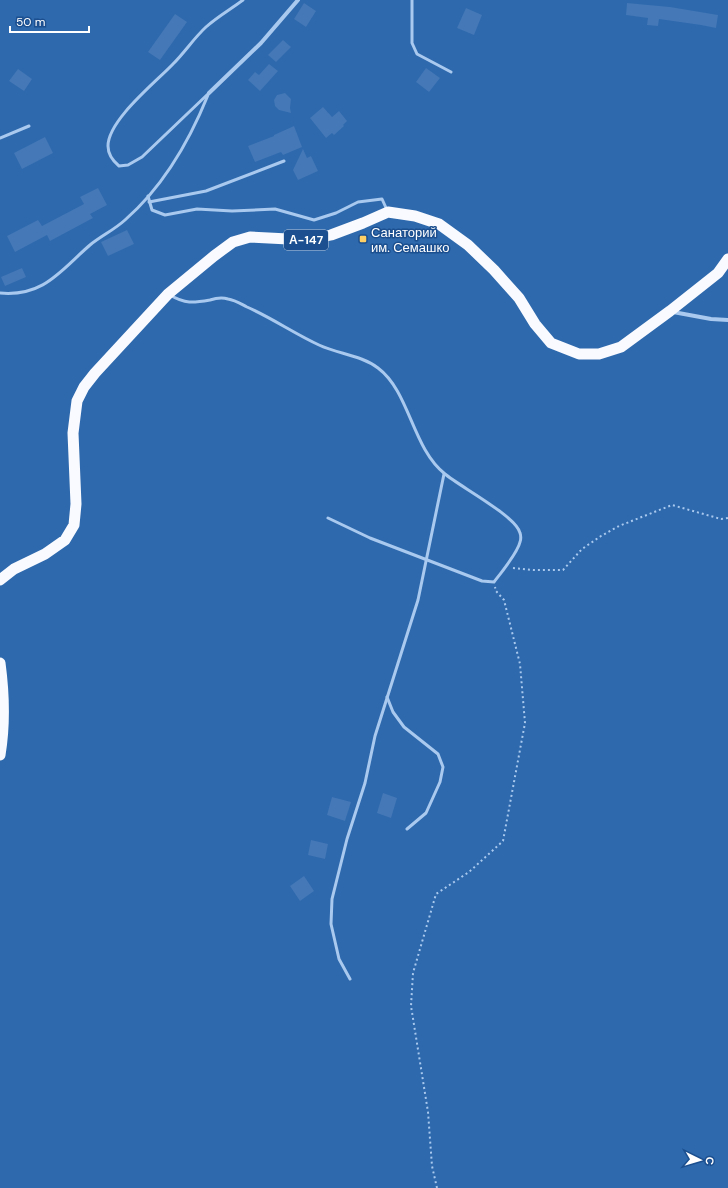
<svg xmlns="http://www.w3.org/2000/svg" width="728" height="1188" font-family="'DM Sans',sans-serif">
<rect width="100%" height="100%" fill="#1b4f8f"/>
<rect fill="#2e69ad" x="0" y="0" width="728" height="1188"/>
<g fill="#4478b7">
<path d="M304,3L316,11L306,27L294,19Z"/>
<path d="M627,3L670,7L718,15L716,28L701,25L659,19L658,26L647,25L648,18L626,15Z"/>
<path d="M466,8L482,15L474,35L457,28Z"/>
<path d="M175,14L187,22L160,60L148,52Z"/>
<path d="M283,40L291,47L276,62L268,55Z"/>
<path d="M269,64L278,71L260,91L248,80L255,72L259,75Z"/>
<path d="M426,68L440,78L429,92L416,82Z"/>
<path d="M18,69L32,79L24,91L9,81Z"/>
<path d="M285,93L291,99L290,108L291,113L279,110L275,106L274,100L277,95Z"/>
<path d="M323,107L332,117L339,111L347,121L343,125L344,126L334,135L332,133L326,138L310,118Z"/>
<path d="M294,126L302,147L283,155L281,152L255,162L248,146L274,136V135Z"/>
<path d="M45,137L53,153L22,169L14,153Z"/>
<path d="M303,149L307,158L311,156L318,171L298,180L293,170Z"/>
<path d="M98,188L107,205L90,214L93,218L50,241L47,235L15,252L7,236L38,220L42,226L84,204L80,197Z"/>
<path d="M127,230L134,244L108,256L101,242Z"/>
<path d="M22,268L26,277L5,286L1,277Z"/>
<path d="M383,793L397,798L391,818L377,813Z"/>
<path d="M332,797L351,802L345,821L327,815Z"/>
<path d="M311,840L328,844L325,859L308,855Z"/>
<path d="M304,876L314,891L300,901L290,886Z"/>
</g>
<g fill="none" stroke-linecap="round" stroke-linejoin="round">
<g stroke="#a9c9ee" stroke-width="2" stroke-dasharray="2 3" stroke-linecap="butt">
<path d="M513,568L533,570H563L582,549L601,536L619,526L672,505L721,519L728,518"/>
<path d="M437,1188L432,1166L428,1112L411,1006L413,973L436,894L469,872L503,841L525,723L520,664L504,600L496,591L495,587"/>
</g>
<g stroke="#a9c9ee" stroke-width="3">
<path d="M412,0V43L417,54L451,72"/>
<path d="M209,93L142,157L128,165L119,166C113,161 108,155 108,146C108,120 156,82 173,64C185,52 194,38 206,27C217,17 231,9 243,0"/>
<path d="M0,138L29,126"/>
<path d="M148,196L152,210L165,215L197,209L232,211L275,209L314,220L336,213L358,202L382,199L387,210"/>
<path d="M149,202L206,191L284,161"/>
<path d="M0,293C44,297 61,270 90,245C101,236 114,230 125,220C164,186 189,142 208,95"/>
<path d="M170,295C185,304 193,303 210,300C216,298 222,297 228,299C235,300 241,304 247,307C272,318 295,334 319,345C338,354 361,355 378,368C410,392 412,448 445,474C459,486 516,516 520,533C521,535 521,540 520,542C518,552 501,573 494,582L482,581L370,538L328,518"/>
<path d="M387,697L393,712L404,727L438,754L443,767L440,782L426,813L407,829"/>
<path d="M350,979L339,959L331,924L332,899L347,839L365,783L375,736L418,600L444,474"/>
</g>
<g stroke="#a9c9ee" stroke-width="4">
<path d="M209,93L261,43L298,0"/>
<path d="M673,312L711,319L728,320"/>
</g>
<g stroke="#f8faff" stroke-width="11">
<path d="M0,580L14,569L45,554L65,540L74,525L76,504L73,433L77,401L84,387L95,373L168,294L214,256L233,242L250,237L308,240L331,235L363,223L388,212L415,216L439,224L468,245L494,270L519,298L535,324L551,343L579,354H599L621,347L670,311L718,273L728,259"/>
<path d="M0,663C4,693 5,725 0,755"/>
</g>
</g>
<rect fill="#ffd166" stroke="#1b4f8f" stroke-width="1.5" x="359" y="235" width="8" height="8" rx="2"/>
<g text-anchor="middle" stroke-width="3" stroke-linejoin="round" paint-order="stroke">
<rect fill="#1b4f8f" stroke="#bbcadd" stroke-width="1" x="284" y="230" width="44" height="20" rx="3"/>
<g font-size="12" font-weight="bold" fill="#fff">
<text x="306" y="244">А-147</text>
</g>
<g font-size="13" fill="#fff" stroke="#1b4f8f" text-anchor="start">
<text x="371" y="237">Санаторий<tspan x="371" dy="15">им. Семашко</tspan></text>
</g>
</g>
<g transform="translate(700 1160) rotate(95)" stroke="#1b4f8f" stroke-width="3" paint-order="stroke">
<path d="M0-3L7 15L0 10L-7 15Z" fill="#ffffff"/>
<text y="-6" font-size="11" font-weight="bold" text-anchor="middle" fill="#ffffff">С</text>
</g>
<path d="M10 26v6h79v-6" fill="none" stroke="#ffffff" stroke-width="2"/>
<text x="16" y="26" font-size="12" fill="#ffffff" stroke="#1b4f8f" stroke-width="3" paint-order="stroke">50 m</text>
</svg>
